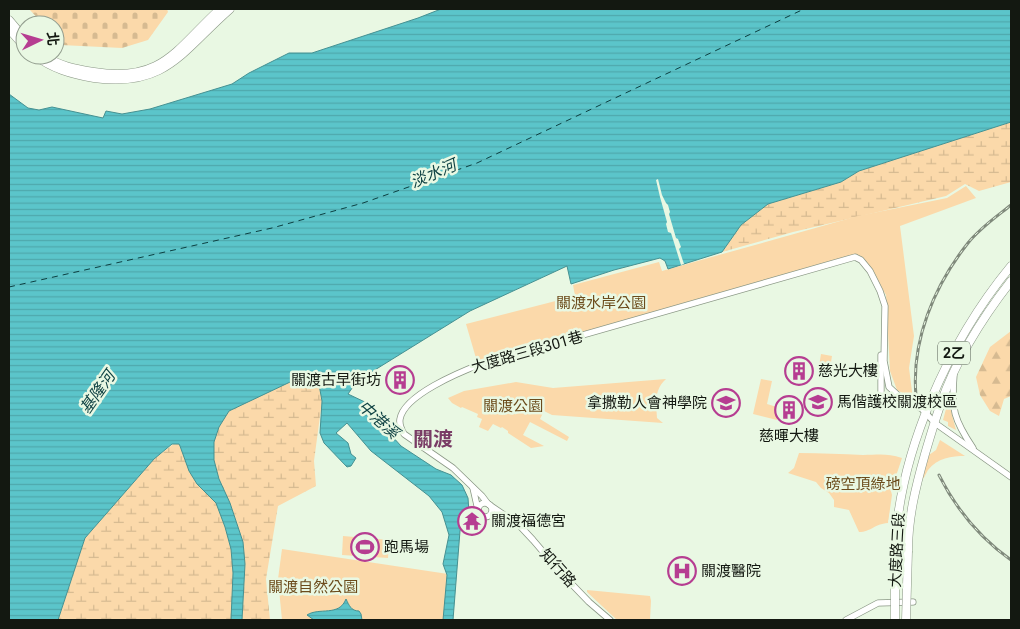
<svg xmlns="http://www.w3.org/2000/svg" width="1020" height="629" font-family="Roboto,'Noto Sans TC',sans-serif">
<defs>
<pattern id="forest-firs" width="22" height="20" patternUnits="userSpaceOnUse" patternTransform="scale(1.25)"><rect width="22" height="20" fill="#fbd9aa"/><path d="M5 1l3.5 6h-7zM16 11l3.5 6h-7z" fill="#d6ba91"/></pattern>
<pattern id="wetland-marsh" width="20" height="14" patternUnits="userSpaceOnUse" patternTransform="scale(1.25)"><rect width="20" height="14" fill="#fbd9aa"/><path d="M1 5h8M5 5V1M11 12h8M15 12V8" fill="none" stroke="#d6ba91"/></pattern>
<pattern id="cemetery-stones" width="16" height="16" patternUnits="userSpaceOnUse" patternTransform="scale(1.25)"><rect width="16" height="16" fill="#fbd9aa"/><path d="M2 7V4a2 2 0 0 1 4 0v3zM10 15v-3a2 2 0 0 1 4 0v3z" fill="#d6ba91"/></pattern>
<pattern id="water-rules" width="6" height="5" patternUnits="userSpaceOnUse" patternTransform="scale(1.25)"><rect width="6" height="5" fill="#5bc5ca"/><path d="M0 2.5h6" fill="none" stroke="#4ea8ac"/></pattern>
</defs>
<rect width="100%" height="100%" fill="#e9f8e3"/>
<path fill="url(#forest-firs)" d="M1011,331V396L1004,399L999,416L990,411L980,395L976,377L990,347Z"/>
<g fill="url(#wetland-marsh)">
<path d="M1011,122V182L979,191L965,184L946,196L793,232L722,252L741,225L768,204L841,182L859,171Z"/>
<path d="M307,374L318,379L322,401L314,461L316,486L278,506L266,579L270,620H58L85,538L154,459L185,435L211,419Z"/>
</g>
<path fill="url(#cemetery-stones)" d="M29,9H167L168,12L148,40L122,48L61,45L55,38V25H44Z"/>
<g fill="#fbd9aa">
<path d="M966,186L976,198L900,226L914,336L909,368L913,399L897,390L890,371L886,295L865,261L857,256L478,365L466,324L575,296L573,285L659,262L662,271L858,216L947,198Z"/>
<path d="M821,354L832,356L829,375L818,373Z"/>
<path d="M666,379C654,390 656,402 657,418L663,423L552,415L544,411L540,419L569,437L567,441L530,422L523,435L544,446L531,448L508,433V431L502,427L501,428L493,424L488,431L479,427L482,419L477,417L478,414L462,407L461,408L452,403L448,398L464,391L516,382L553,388Z"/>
<path d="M761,379L772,381L767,404L780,408L777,420L753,414Z"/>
<path d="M949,398L950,400L952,415L956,430L948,426V422L943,420Z"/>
<path d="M940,440L965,456C952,456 937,458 928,470C926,473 925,477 922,480L929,455L936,450Z"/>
<path d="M799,453C821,453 842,454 863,455C878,455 887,453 902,458L891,491L892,495L888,523C874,524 871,532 859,532L849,510L834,507V500L829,493L821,488L816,482L788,473L794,468Z"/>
<path d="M343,536L389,540L388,558L342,555Z"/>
<path d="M282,549L448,574L443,620H282L278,579Z"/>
<path d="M587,590L650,596L651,601L650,620H617L587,592Z"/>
</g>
<g fill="url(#water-rules)" stroke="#459192">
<path d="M441,9H1011V122L859,171L841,182L768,204L741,225L722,252L668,269L665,261L660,258L614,270L571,284L567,266L470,311L357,381L348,394L369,404L388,426L392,436L401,446L436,469L451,475L462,485L468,498L469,512L462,523L460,531L453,620H443L447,575L443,564L449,535L442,512L429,496L371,451L347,423L336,433L348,443L351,454L356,458L351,466L347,467L324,443L320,433L322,401L318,379L307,374L229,411L219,427L214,442V460L219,479L230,503L243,542L245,564L242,620H231L233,573L231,549L225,527L216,503L197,484L189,471L180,446L179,444H172L154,459L85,538L58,620H9V94L28,108L39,110L52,107L103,118L106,111L122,114L150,109L232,84L249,73L289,53H312L418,18Z"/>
<path d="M346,599C349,605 351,611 359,611L361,614L362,620H314L307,615C319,607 339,617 346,599Z"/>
</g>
<path fill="#e9f8e3" d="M658,179L662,195L666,203L668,205L670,212L669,214L676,238L678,239L681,247L679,249L684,264L681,265L671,233L668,232L666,224L667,222L660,197L656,180Z"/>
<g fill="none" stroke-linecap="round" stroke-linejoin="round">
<path stroke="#0c3f41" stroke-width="1" stroke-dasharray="6 5" stroke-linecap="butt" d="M9,287L272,228L363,203L477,163L804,9"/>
<defs>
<g id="minor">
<path d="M954,375C951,409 954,420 973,448"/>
<path d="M881,396V355"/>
<path d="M881,396L905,403"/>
<path d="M473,488L478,510"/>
<circle cx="485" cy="510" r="7"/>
<path d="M610,620L589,602L562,574L533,540L519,525L488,504L482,496L453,468L404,434C401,429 399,425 400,419C404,395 460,372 481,364L855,257L861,260L870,271L880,291L885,306L884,361L889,387L901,398L922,409L935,423L1011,477"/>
<path d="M846,620L878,603L913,602"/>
</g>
<g id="major">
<path d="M9,20L25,39"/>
<path d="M9,29L25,47"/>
<path d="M34,55C53,69 71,74 94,78C166,88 182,51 230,9"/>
<path d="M44,55C58,66 76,69 94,72C163,83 176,49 220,9"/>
<path d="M908,551C908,517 916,486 925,454C930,437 935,420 941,403C956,360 983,317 1011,281"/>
<path d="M895,552C898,453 949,341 1011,266"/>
</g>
</defs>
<use href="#minor" stroke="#8a9785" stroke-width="7"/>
<use href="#major" stroke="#8a9785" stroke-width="9"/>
<use href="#minor" stroke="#fff" stroke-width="5.5"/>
<use href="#major" stroke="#fff" stroke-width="8"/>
<defs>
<g id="rail">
<path d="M916,396C911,341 934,286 968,243C980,228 996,217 1011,205"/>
<path d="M939,475C956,509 980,538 1011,560"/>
</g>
</defs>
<use href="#rail" stroke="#808a7c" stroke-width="3"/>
<use href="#rail" stroke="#e9f8e3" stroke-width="1" stroke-dasharray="4" stroke-linecap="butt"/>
<defs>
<g id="major-bridge">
<path d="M895,620V552"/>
<path d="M906,620L908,551"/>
</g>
</defs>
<use href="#major-bridge" stroke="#8a9785" stroke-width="9" stroke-linecap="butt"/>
<use href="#major-bridge" stroke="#fff" stroke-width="8"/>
</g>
<defs>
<symbol id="building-ring" viewBox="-11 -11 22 22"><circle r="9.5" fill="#e9f8e3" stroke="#b63d91" stroke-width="1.5"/><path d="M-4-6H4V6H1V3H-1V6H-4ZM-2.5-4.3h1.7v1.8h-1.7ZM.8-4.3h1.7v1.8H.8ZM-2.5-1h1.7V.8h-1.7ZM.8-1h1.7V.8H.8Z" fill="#b63d91"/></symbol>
<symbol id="university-ring" viewBox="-11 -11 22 22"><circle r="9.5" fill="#e9f8e3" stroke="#b63d91" stroke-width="1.5"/><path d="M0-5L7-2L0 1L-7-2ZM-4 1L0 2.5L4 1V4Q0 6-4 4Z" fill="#b63d91"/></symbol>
<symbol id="temple-ring" viewBox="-11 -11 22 22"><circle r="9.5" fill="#e9f8e3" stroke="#b63d91" stroke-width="1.5"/><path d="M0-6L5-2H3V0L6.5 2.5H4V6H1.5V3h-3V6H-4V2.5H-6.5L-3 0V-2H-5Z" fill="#b63d91"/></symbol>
<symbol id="stadium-ring" viewBox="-11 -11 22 22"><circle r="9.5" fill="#e9f8e3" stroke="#b63d91" stroke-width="1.5"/><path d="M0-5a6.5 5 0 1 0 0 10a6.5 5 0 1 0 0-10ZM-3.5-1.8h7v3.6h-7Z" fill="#b63d91"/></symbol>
<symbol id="hospital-ring" viewBox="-11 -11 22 22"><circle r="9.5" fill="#e9f8e3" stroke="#b63d91" stroke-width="1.5"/><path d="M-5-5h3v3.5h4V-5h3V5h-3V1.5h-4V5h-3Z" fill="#b63d91"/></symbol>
</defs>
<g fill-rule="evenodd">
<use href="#building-ring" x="783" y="355" width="32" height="32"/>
<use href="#building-ring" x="384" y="364" width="32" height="32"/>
<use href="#university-ring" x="802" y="386" width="32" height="32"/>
<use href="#university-ring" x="710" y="387" width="32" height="32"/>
<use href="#building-ring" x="773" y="394" width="32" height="32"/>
<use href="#temple-ring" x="456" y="505" width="32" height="32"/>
<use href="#stadium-ring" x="349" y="531" width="32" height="32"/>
<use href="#hospital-ring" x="666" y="555" width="32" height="32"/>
</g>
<g text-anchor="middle" stroke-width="5" stroke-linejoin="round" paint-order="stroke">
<rect fill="#e9f8e3" stroke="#535b50" stroke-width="1" x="938" y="341.5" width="32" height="23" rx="4"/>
<g font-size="14" font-weight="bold" fill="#131811">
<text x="954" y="358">2乙</text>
</g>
<g font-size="15" fill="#6c4c1c" stroke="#e9f8e3">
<text x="601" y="308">關渡水岸公園</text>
<text x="513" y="411">關渡公園</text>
<text x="863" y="489">磅空頂綠地</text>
<text x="313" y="592">關渡自然公園</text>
</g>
<g font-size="15" fill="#131811" stroke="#e9f8e3">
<text transform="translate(527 352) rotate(-16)" y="5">大度路三段301巷</text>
<text transform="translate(897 550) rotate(-87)" y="5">大度路三段</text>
<text transform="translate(558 568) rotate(48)" y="5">知行路</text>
</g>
<g font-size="15" fill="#131811" stroke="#e9f8e3" text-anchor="start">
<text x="818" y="376">慈光大樓</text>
<text x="381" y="385" text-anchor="end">關渡古早街坊</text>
<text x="837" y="407">馬偕護校關渡校區</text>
<text x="707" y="408" text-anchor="end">拿撒勒人會神學院</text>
<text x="789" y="441" text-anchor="middle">慈暉大樓</text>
<text x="491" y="526">關渡福德宮</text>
<text x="384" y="552">跑馬場</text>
<text x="701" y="576">關渡醫院</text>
</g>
<g font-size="16" font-style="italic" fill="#0c3f41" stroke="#e9f8e3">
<text transform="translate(433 173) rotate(-23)" y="6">淡水河</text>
<text transform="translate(97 392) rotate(-55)" y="6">基隆河</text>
<text transform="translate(379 419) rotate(42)" y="6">中港溪</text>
</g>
<g font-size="20" font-weight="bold" fill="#793c65" stroke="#e9f8e3">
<text x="433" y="446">關渡</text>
</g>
</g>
<rect width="1020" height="629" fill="none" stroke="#131811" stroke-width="20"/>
<g transform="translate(40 40) rotate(85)"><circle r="24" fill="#e9f8e3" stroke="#939e8f"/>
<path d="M0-4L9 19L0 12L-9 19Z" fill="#b63d91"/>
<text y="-8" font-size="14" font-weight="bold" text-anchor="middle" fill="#131811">北</text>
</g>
</svg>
